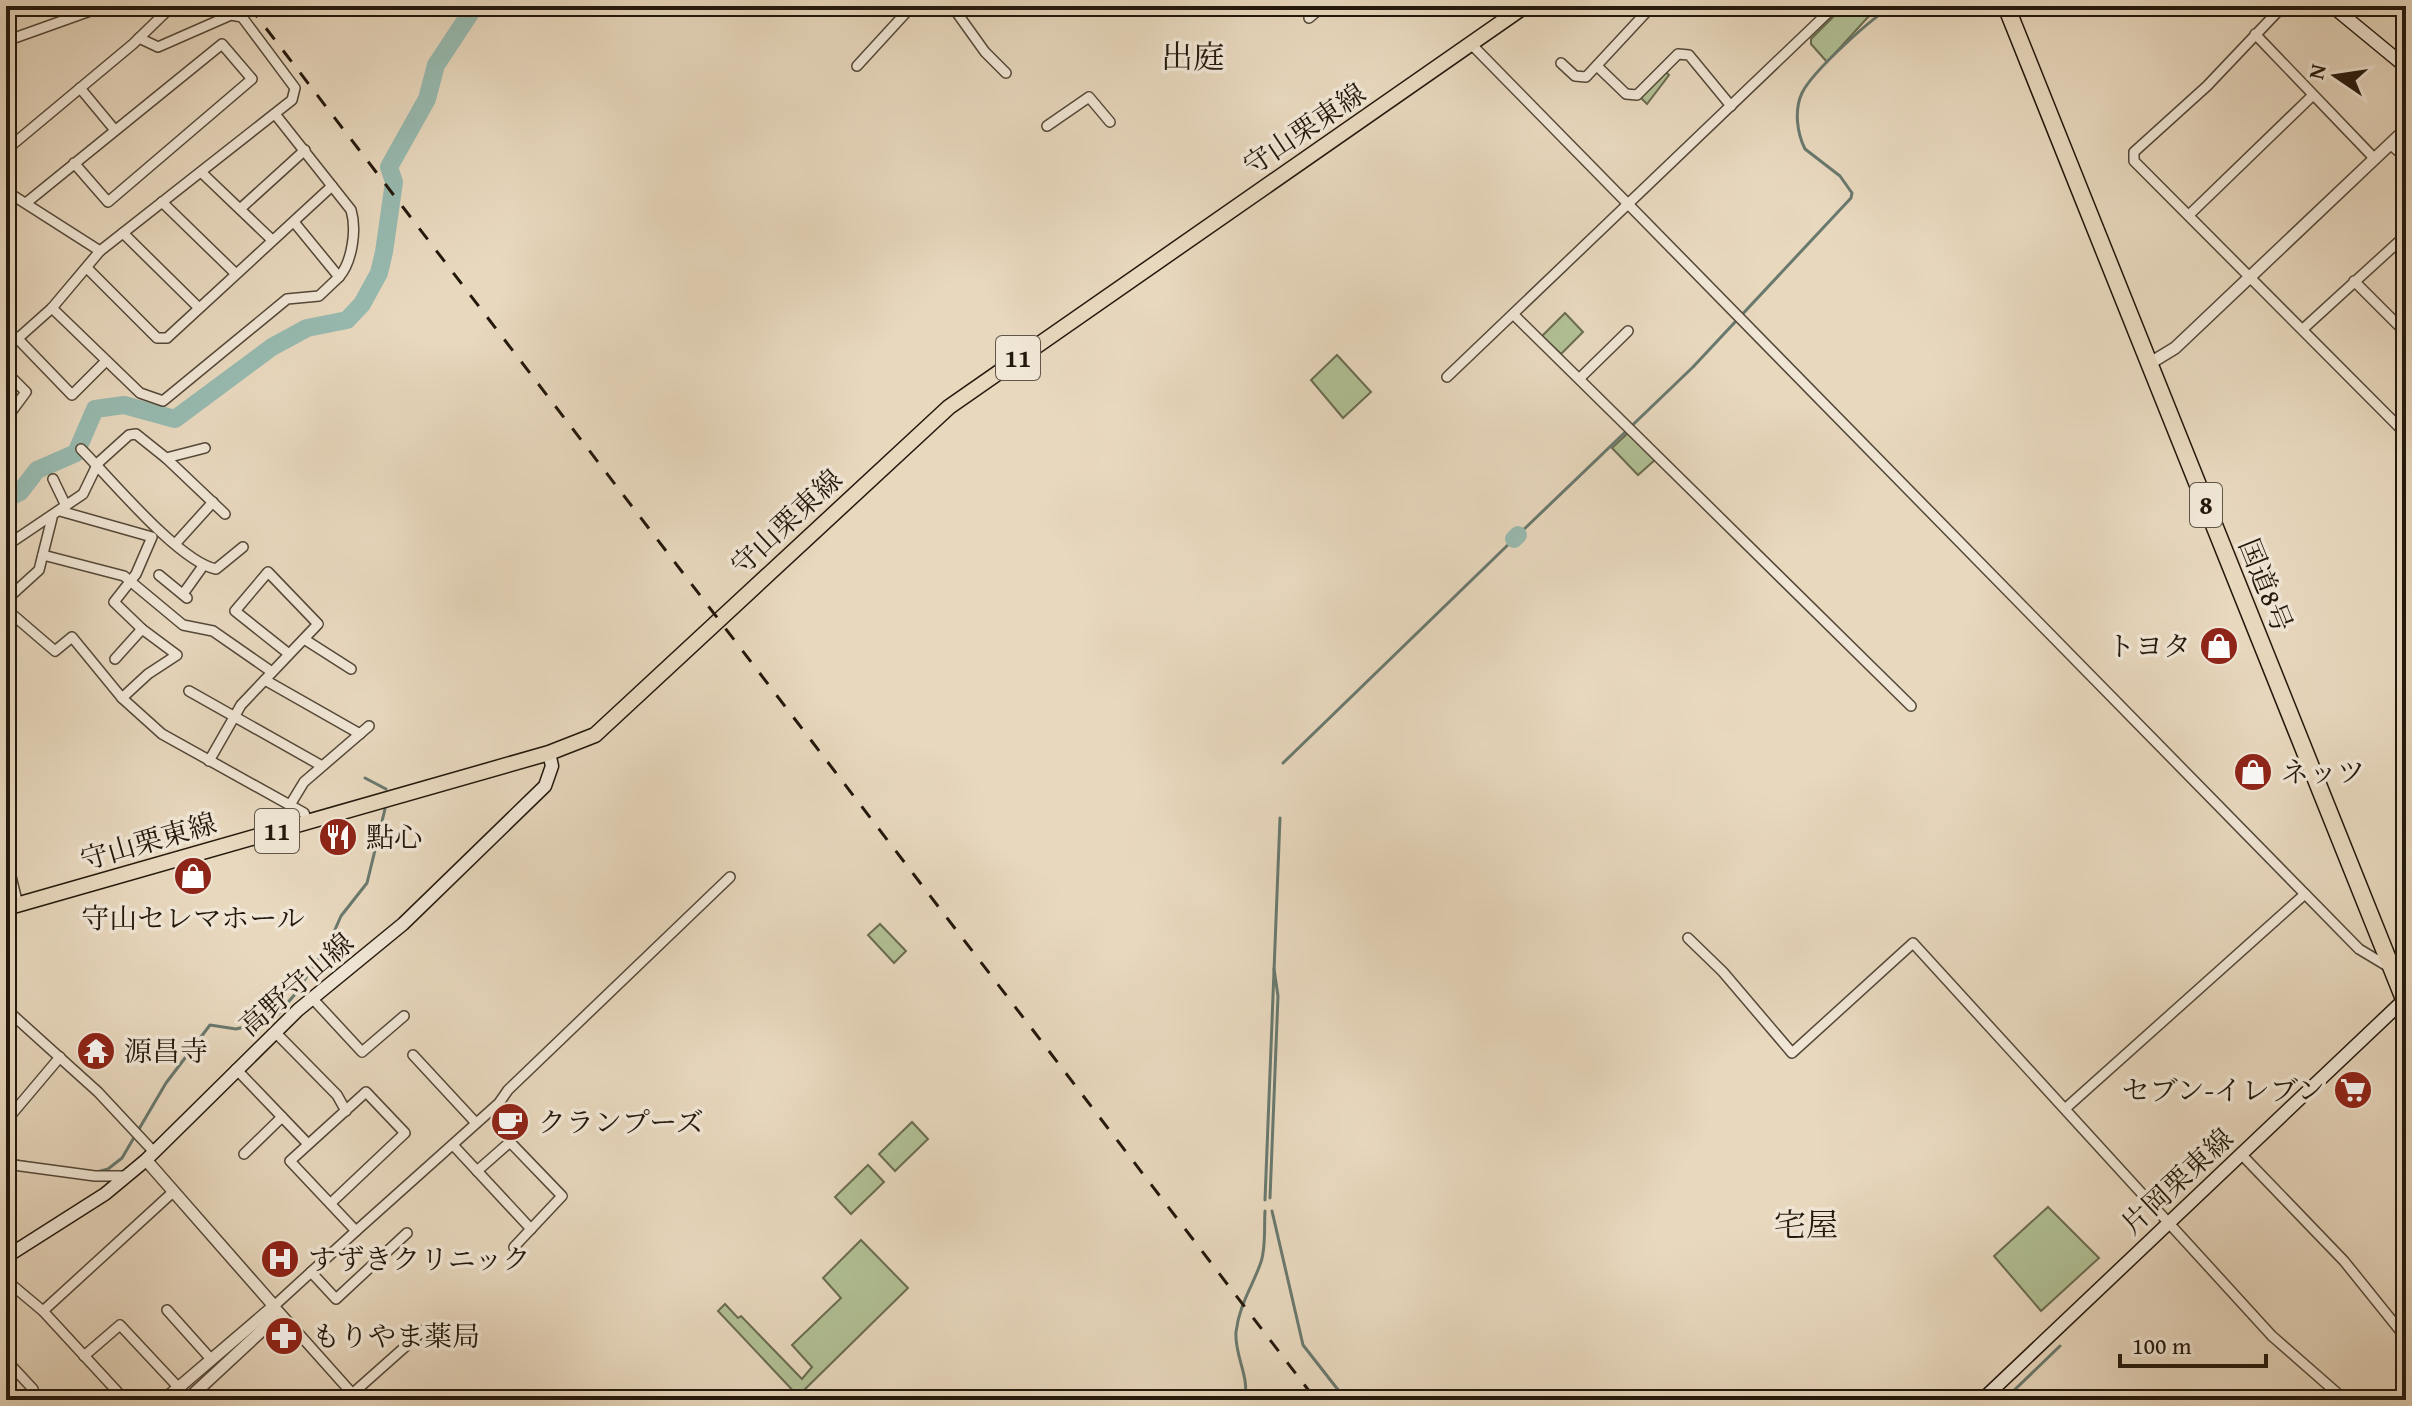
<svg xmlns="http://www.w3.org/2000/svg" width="2412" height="1406" font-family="'Gentium Book Plus','Noto Serif JP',serif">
<rect width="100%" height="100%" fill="#e8d8be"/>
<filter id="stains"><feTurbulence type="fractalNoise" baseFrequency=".0025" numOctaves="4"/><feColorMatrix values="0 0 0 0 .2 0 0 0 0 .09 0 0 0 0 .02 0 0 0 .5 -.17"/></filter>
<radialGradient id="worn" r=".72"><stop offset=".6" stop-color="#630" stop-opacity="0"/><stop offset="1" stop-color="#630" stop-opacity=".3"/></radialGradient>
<g fill="#b1c095" stroke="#6a6c50" stroke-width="2">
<path d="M1844,6H1889L1868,17L1827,62L1811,44V39Z"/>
<path d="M1666,72L1669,75L1647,104L1640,97Z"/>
<path d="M1565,313L1583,332L1561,354L1542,336Z"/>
<path d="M1337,355L1371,392L1343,418L1311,380Z"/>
<path d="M1629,432L1656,459L1638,475L1612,448Z"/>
<path d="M880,924L906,951L894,963L868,935Z"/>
<path d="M912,1122L928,1139L895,1171L879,1154Z"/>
<path d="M868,1165L884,1182L851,1214L835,1197Z"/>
<path d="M2048,1207L2099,1258L2041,1311L1994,1256Z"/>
<path d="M861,1240L908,1288L798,1396L718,1311L725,1304L738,1318L741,1316L802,1379L812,1367L792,1345L841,1298L823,1278Z"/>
</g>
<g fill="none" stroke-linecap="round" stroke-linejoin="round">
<g stroke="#69796e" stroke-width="3">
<path d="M1518,535L1693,367L1851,198L1852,193L1840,176L1805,149C1797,133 1794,110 1802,93C1812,72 1872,17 1893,6"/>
<path d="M1283,763L1514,539"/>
<path d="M365,778L386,789"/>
<path d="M6,1159L30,1163"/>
<path d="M97,1172L108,1169L122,1158L166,1083L210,1025L236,1029L273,1020L296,993L330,941L341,916L367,883L385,809"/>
<path d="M1270,1198L1278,996L1274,969"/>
<path d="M1265,1200L1280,818"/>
<path d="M1272,1211L1303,1345L1346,1400"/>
<path d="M1244,1400C1251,1379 1234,1355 1236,1332C1240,1302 1252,1288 1261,1262C1266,1247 1264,1227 1265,1211"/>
<path d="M2004,1400L2060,1346"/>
</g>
<g stroke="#97bab0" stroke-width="18">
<path d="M6,499L20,492L37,470L76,453L95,409L124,405L175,419L272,347L307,328L347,320L362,304L379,273L384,252L394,182L389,167L427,99L436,65L475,6"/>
<path d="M1514,539L1518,535"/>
</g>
<defs>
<g id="minor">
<path d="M952,6L985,52L1006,73"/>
<path d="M2283,6L2207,86L2134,152V161L2406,434"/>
<path d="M1309,18L1323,6"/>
<path d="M2255,34L2374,158"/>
<path d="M6,41L104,6"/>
<path d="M1472,45L2359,949L2389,967"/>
<path d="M1561,63L1575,76L1586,77L1652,6"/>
<path d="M857,66L912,6"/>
<path d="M1597,66L1626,94L1637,95L1678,54L1689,55L1731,106"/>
<path d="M80,88L114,129"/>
<path d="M275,114L351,210C357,230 352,262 339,277L294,222"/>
<path d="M1047,126L1089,97L1110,122"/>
<path d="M2390,144L2406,158"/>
<path d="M6,150L133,44L172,6"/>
<path d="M201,172L271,239"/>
<path d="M6,191L100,251"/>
<path d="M162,202L235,273"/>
<path d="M26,203L222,44L252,79L108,202L74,163"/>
<path d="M240,209L305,150"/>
<path d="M2189,215L2312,96"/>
<path d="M6,226L10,222"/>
<path d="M123,233L198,307"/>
<path d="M88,269L157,338H167L332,186"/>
<path d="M2354,281L2406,333"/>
<path d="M52,308L140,393L163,401L287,299L319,296L339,277"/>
<path d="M1514,315L1911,706"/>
<path d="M2303,329L2406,235"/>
<path d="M16,337L72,395L106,361"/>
<path d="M6,349L52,308L100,251L292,100L295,88L242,17L231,15L158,47L139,38"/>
<path d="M6,372L26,392L6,419"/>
<path d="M1447,377L1835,6"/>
<path d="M1580,378L1628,331"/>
<path d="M81,449C110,478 179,562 216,569L243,547"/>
<path d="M166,458L225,514"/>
<path d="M53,479L66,506"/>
<path d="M60,511L152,537L136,574L114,602L142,629"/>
<path d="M176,543L213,502"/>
<path d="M6,546L83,494L98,463L129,435L136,434L166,458L205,448"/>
<path d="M43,555L124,576L183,625L213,631L272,672"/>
<path d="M159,575L187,598"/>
<path d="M183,594L203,566"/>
<path d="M6,600L39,570L52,518"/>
<path d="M6,609L55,651L72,637L122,698L162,734L304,813L308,822"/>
<path d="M304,639L351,669"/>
<path d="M115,659L142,629L177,655L148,674L122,698"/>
<path d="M265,680L360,734"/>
<path d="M189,691L322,766"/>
<path d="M209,761L241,705L318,624L268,572L235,611L289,654"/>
<path d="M290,805L304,782L369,726"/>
<path d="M6,856L18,905"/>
<path d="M1688,938L1723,972L1792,1053L1913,943L2272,1336L2345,1400"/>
<path d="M312,998L362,1052L404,1016"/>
<path d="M6,1009L98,1092L154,1152"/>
<path d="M275,1032L337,1095L346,1111"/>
<path d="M413,1055L476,1123"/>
<path d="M236,1069L308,1144"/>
<path d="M2066,1108L2305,894"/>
<path d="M6,1121L60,1057"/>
<path d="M453,1145L531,1229"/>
<path d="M244,1154L282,1117"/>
<path d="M2241,1154L2344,1261L2406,1338"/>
<path d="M6,1164L95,1176H127"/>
<path d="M477,1171L510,1142L562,1196L514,1247"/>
<path d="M331,1203L405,1133L366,1092L290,1161L356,1231L274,1306L358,1400"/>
<path d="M356,1231L499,1103L508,1090L730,877"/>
<path d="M311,1272L336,1299L407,1233"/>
<path d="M6,1280L43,1311L125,1400"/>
<path d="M167,1310L210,1358"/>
<path d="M43,1311L173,1192"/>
<path d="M84,1356L120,1325L178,1387"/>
<path d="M6,1360L33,1389"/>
<path d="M352,1394L424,1330"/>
</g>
<g id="tertiary">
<path d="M6,9L15,6"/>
<path d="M2152,362L2175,348L2406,129"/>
<path d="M146,1160L274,1306"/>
<path d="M164,1400L274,1306"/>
<path d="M187,1400L271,1322L274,1306"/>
</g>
<g id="secondary">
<path d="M2332,6L2406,67"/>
<path d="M6,1257L105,1194L146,1160L298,1010L403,924L545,786L552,766L549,753"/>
<path d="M1982,1400L2406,998"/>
</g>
<path id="primary" d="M6,908L549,753L595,735L949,407L1525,6"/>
<path id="trunk" d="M2006,6L2406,1004"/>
</defs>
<use href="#minor" stroke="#544838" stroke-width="12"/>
<use href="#tertiary" stroke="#544838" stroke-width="14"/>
<use href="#secondary" stroke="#23180c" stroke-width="15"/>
<use href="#primary" stroke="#23180c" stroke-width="17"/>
<use href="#trunk" stroke="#23180c" stroke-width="19"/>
<use href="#minor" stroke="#f0e6d5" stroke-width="9"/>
<use href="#tertiary" stroke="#f0e6d5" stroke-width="11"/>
<use href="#secondary" stroke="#f0e6d5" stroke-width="12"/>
<use href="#primary" stroke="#e8d8be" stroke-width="14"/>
<use href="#trunk" stroke="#e8d8be" stroke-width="16"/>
<path stroke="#23180c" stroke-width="3" stroke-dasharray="14 14" stroke-linecap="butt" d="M249,6L1316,1400"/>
</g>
<defs>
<symbol id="shop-disc" viewBox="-11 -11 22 22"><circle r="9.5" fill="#8f2418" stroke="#f0e6d5"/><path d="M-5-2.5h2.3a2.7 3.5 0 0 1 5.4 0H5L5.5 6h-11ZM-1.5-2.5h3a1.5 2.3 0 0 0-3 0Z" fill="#fff"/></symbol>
<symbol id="restaurant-disc" viewBox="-11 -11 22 22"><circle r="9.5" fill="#8f2418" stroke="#f0e6d5"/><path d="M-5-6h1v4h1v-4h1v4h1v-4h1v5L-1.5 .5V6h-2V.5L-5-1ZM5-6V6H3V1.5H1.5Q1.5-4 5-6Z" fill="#fff"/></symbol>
<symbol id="temple-disc" viewBox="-11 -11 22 22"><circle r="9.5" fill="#8f2418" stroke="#f0e6d5"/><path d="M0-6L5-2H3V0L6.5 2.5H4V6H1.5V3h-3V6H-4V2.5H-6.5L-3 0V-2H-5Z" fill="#fff"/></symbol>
<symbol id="supermarket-disc" viewBox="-11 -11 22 22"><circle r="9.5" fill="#8f2418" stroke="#f0e6d5"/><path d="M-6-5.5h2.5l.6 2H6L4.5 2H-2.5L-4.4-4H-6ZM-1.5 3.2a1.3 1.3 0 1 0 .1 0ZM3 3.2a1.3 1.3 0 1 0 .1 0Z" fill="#fff"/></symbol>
<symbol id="cafe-disc" viewBox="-11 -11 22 22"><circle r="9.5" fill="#8f2418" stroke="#f0e6d5"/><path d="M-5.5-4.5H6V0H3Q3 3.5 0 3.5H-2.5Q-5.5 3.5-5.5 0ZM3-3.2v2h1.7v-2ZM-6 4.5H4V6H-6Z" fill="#fff"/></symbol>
<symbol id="hospital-disc" viewBox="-11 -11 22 22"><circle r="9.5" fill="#8f2418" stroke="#f0e6d5"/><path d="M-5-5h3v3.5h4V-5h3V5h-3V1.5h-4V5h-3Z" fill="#fff"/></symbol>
<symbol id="pharmacy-disc" viewBox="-11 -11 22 22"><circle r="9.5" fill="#8f2418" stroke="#f0e6d5"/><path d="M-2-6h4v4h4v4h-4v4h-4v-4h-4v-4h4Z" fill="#fff"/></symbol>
</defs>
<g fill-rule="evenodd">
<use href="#shop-disc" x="2197" y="624" width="44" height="44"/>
<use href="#shop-disc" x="2231" y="750" width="44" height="44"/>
<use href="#restaurant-disc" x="316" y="815" width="44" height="44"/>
<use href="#shop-disc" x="171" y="854" width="44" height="44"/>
<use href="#temple-disc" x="74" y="1029" width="44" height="44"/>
<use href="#supermarket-disc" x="2331" y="1068" width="44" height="44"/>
<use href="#cafe-disc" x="488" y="1100" width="44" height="44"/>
<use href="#hospital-disc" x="258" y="1237" width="44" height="44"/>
<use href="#pharmacy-disc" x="262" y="1314" width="44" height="44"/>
</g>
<g text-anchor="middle" stroke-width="7" stroke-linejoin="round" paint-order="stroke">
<g fill="#f0e6d5" stroke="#605648" stroke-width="2">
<rect x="996" y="336" width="44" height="44" rx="6"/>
<rect x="2190" y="483" width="32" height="44" rx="6"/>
<rect x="255" y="809" width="44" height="44" rx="6"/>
</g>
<g font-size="26" font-weight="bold" fill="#23180c">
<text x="1018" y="367">11</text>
<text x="2206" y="514">8</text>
<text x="277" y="840">11</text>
</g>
<g font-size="28" fill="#23180c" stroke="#f0e6d5">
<text transform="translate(1304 129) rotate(-34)" y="10">守山栗東線</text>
<text transform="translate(786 522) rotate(-43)" y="10">守山栗東線</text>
<text transform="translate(2266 585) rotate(68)" y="10">国道8号</text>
<text transform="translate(148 841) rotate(-16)" y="10">守山栗東線</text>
<text transform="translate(296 984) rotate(-41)" y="10">高野守山線</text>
<text transform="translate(2177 1181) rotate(-43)" y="10">片岡栗東線</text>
</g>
<g font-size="28" fill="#23180c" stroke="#f0e6d5" text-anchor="start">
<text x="2191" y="656" text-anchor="end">トヨタ</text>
<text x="2281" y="782">ネッツ</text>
<text x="366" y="847">點心</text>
<text x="193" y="928" text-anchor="middle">守山セレマホール</text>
<text x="124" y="1061">源昌寺</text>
<text x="2325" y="1100" text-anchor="end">セブン-イレブン</text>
<text x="538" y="1132">クランプーズ</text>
<text x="308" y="1269">すずきクリニック</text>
<text x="312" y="1346">もりやま薬局</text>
</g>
<g font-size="32" fill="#23180c" stroke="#f0e6d5">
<text x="1193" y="68">出庭</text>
<text x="1806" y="1236">宅屋</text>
</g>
</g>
<rect width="2412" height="1406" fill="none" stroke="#e8d8be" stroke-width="32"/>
<rect x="8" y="8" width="2396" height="1390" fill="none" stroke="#23180c" stroke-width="4"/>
<rect x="16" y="16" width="2380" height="1374" fill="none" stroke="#23180c" stroke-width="2"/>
<g transform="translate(2336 76) rotate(283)" stroke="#f0e6d5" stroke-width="6" paint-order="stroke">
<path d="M0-6L14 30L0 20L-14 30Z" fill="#23180c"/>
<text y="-12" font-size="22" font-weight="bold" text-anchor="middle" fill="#23180c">N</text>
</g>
<path d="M2120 1354v12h146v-12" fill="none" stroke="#23180c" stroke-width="4"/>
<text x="2132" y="1354" font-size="24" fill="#23180c" stroke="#f0e6d5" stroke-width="6" paint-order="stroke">100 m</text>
<rect width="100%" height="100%" filter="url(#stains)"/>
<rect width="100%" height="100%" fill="url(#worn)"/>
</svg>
